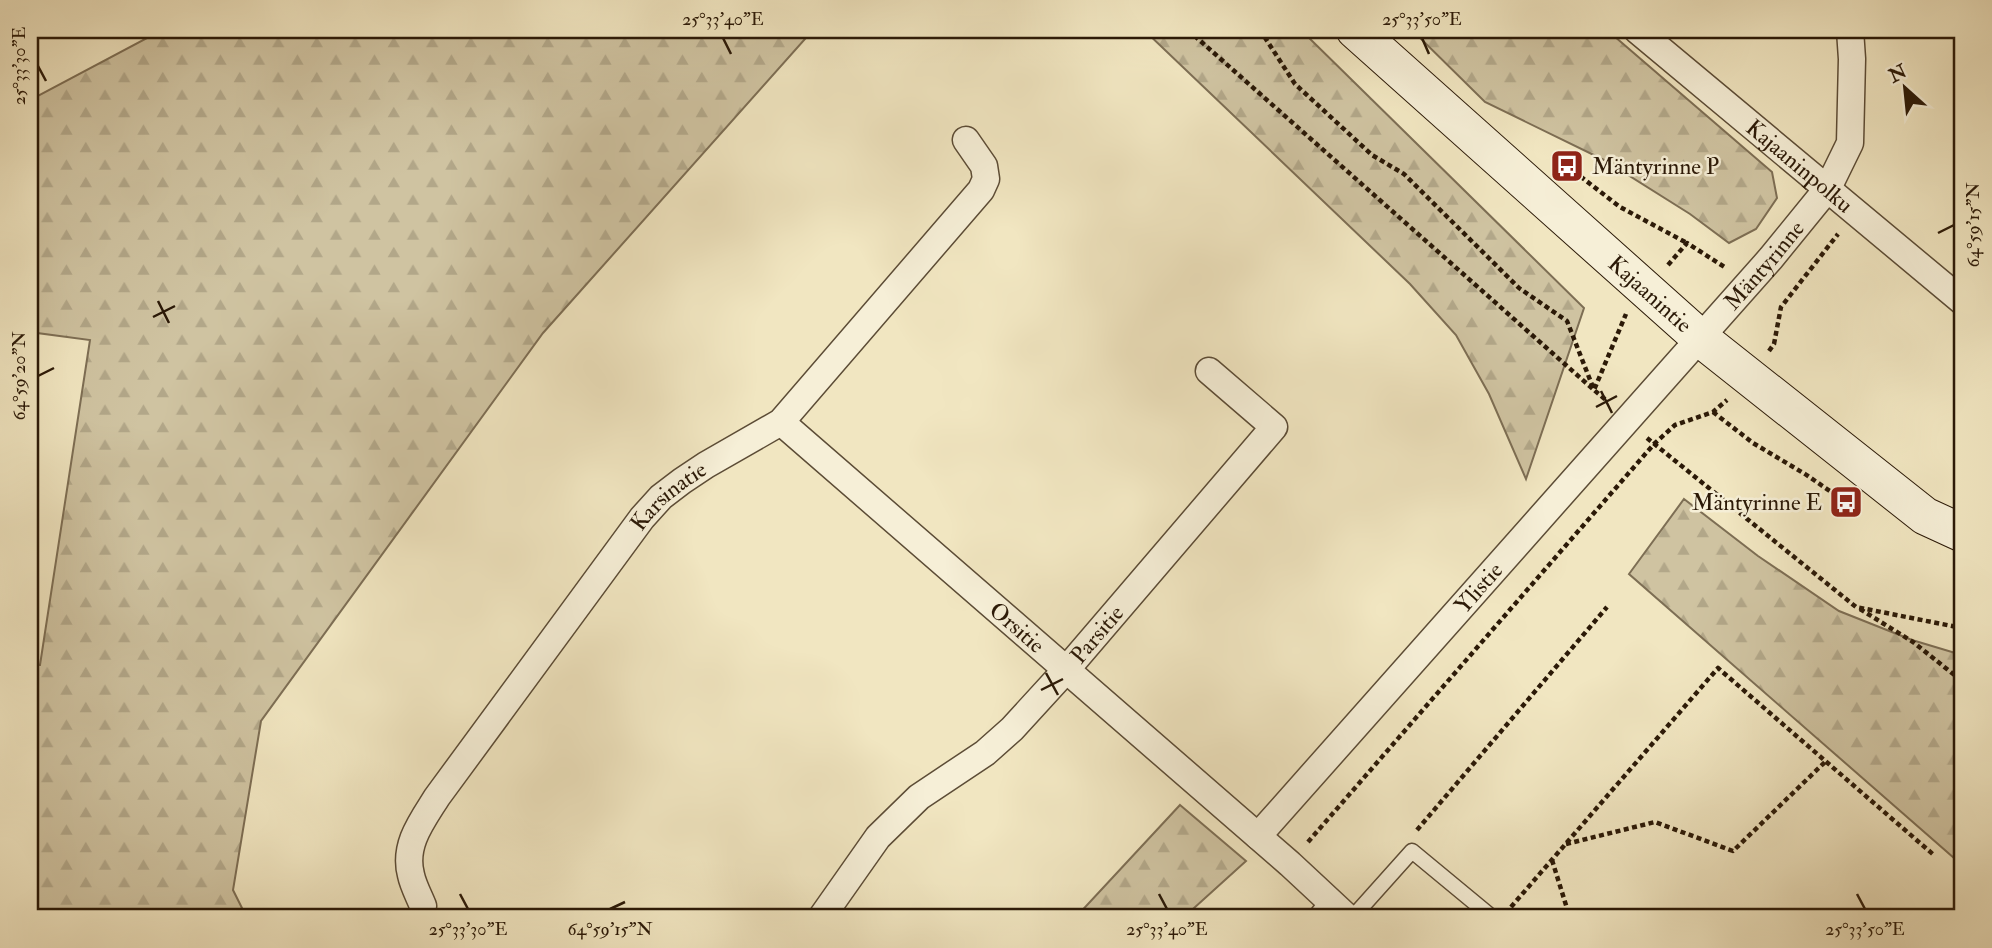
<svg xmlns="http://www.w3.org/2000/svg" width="1992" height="948" font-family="'IM FELL Double Pica',serif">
<defs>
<pattern id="forest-firs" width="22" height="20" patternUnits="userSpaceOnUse" patternTransform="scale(1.75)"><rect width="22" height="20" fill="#cfc3a1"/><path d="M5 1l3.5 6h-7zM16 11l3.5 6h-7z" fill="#b2a789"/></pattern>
</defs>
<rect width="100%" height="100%" fill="#f1e6c1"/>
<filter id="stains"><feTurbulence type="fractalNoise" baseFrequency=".00286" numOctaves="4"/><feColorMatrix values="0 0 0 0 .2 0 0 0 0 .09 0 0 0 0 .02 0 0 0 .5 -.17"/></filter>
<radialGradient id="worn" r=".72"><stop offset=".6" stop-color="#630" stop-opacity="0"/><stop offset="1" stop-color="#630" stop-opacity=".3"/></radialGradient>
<g fill="url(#forest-firs)" stroke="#7d6e54" stroke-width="2">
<path d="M162,30H813L543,333L261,721L233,890L247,918H30V665H40L90,340L30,332V100Z"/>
<path d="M1144,30H1301L1584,308L1526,479L1489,394L1456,335L1410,284Z"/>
<path d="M1412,30H1607L1772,172L1777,198L1756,229L1729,243L1690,214L1604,160L1485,102Z"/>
<path d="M1684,499L1758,556L1839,611L1912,640L1962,655V865L1629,574Z"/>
<path d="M1180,805L1246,861L1183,918H1075Z"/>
</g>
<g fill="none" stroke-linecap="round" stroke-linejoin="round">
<defs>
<g id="service">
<path d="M1314,918L1328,900"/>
<path d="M1352,918L1412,851L1493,918"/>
</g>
<g id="minor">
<path id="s1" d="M1637,30L1962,301"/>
<path id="s2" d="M781,422L1290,864L1348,918"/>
<path id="s3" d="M1258,836L1771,258L1828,188L1850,143L1852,59L1850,30"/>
<path id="s4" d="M423,906C419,896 413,885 411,875C403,845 422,821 437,797L642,518L661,497L682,481L706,465L781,422L981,190L986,179L984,166L966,140"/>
<path id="s5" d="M821,918L878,837L919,797L985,753L1012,729L1066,670L1274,427L1209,371"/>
</g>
<g id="secondary">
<path id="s6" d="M1355,30L1700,338L1925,516L1962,533"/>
</g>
</defs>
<use href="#service" stroke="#5c4c36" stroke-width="17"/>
<use href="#minor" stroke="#5c4c36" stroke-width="29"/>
<use href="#secondary" stroke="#2b1907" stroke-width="39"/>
<g stroke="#2b1907" stroke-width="4.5" stroke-dasharray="5 3.5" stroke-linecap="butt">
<path d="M1188,30L1594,390L1626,314"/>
<path d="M1260,30L1295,84L1372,155L1404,174L1519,288L1567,321L1594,390L1607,401"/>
<path d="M1567,166L1620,207L1687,243"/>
<path d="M1668,265L1687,243L1726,268"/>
<path d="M1769,351L1774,344L1781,307L1838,234"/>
<path d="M1713,412L1753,443L1805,474L1846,502"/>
<path d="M1647,438L1856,607L1962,628"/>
<path d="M1860,609L1913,642L1962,681"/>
<path d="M1417,830L1607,607"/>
<path d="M1308,842L1654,444L1675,425L1713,412L1727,400"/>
<path d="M1566,844L1655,822L1733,851L1825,762"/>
<path d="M1552,860L1570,918"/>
<path d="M1511,907L1718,668L1935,856"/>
</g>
<use href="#service" stroke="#f6efd7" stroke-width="14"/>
<use href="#minor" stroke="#f6efd7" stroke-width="26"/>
<use href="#secondary" stroke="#f6efd7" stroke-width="37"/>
</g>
<path fill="none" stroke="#2b1907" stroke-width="2.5" d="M723,38L731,54M1422,38L1429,54M38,66L46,81M1938,233L1954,225M158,301L169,323M153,317L175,306M38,376L54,368M1601,391L1612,413M1596,407L1617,396M1046,673L1058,695M1041,690L1063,679M460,894L468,909M1159,894L1167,909M1857,894L1865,909M610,909L625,902"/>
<defs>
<symbol id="bus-square" viewBox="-11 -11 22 22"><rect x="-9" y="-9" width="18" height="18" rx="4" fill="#8f2418" stroke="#f6efd7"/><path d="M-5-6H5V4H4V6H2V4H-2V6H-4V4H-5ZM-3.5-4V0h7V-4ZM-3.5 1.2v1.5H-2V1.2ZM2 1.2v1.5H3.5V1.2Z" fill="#fff"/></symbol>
</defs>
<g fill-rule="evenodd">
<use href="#bus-square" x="1548" y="147" width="38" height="38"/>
<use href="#bus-square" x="1827" y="483" width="38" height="38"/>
</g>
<g text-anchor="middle" stroke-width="5" stroke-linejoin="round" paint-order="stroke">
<g font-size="23" fill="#2b1907" stroke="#f6efd7">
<text dy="8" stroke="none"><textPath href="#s1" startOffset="212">Kajaaninpolku</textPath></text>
<text dy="8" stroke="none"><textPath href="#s3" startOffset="763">Mäntyrinne</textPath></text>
<text dy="8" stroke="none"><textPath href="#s6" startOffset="396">Kajaanintie</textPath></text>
<text dy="8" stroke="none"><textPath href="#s4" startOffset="499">Karsinatie</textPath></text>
<text dy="8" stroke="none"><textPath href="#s3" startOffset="332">Ylistie</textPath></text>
<text dy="8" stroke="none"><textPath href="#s2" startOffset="313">Orsitie</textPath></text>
<text dy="8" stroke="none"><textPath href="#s5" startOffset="399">Parsitie</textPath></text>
</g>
<g font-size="23" fill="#2b1907" stroke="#f6efd7" text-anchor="start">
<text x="1592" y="174">Mäntyrinne P</text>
<text x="1822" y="510" text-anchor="end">Mäntyrinne E</text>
</g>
</g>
<rect width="1992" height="948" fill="none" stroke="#f1e6c1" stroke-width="77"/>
<g transform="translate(1905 88) rotate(333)" stroke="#f6efd7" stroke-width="5" paint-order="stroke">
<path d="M0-5L12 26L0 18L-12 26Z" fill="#2b1907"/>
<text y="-10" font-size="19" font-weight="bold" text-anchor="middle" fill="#2b1907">N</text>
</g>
<rect x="38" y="38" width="1916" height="871" fill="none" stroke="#2b1907" stroke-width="2.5"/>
<g font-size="18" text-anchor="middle" fill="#2b1907">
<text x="723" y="25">25°33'40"E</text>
<text x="1422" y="25">25°33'50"E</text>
<text transform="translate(19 66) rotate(-90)" y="6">25°33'30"E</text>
<text transform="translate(1973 225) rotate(-90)" y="6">64°59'15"N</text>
<text transform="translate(19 376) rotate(-90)" y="6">64°59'20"N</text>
<text x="468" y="935">25°33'30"E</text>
<text x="610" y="935">64°59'15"N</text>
<text x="1167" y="935">25°33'40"E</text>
<text x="1865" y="935">25°33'50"E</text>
</g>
<rect width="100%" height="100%" filter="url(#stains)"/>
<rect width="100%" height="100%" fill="url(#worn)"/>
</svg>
